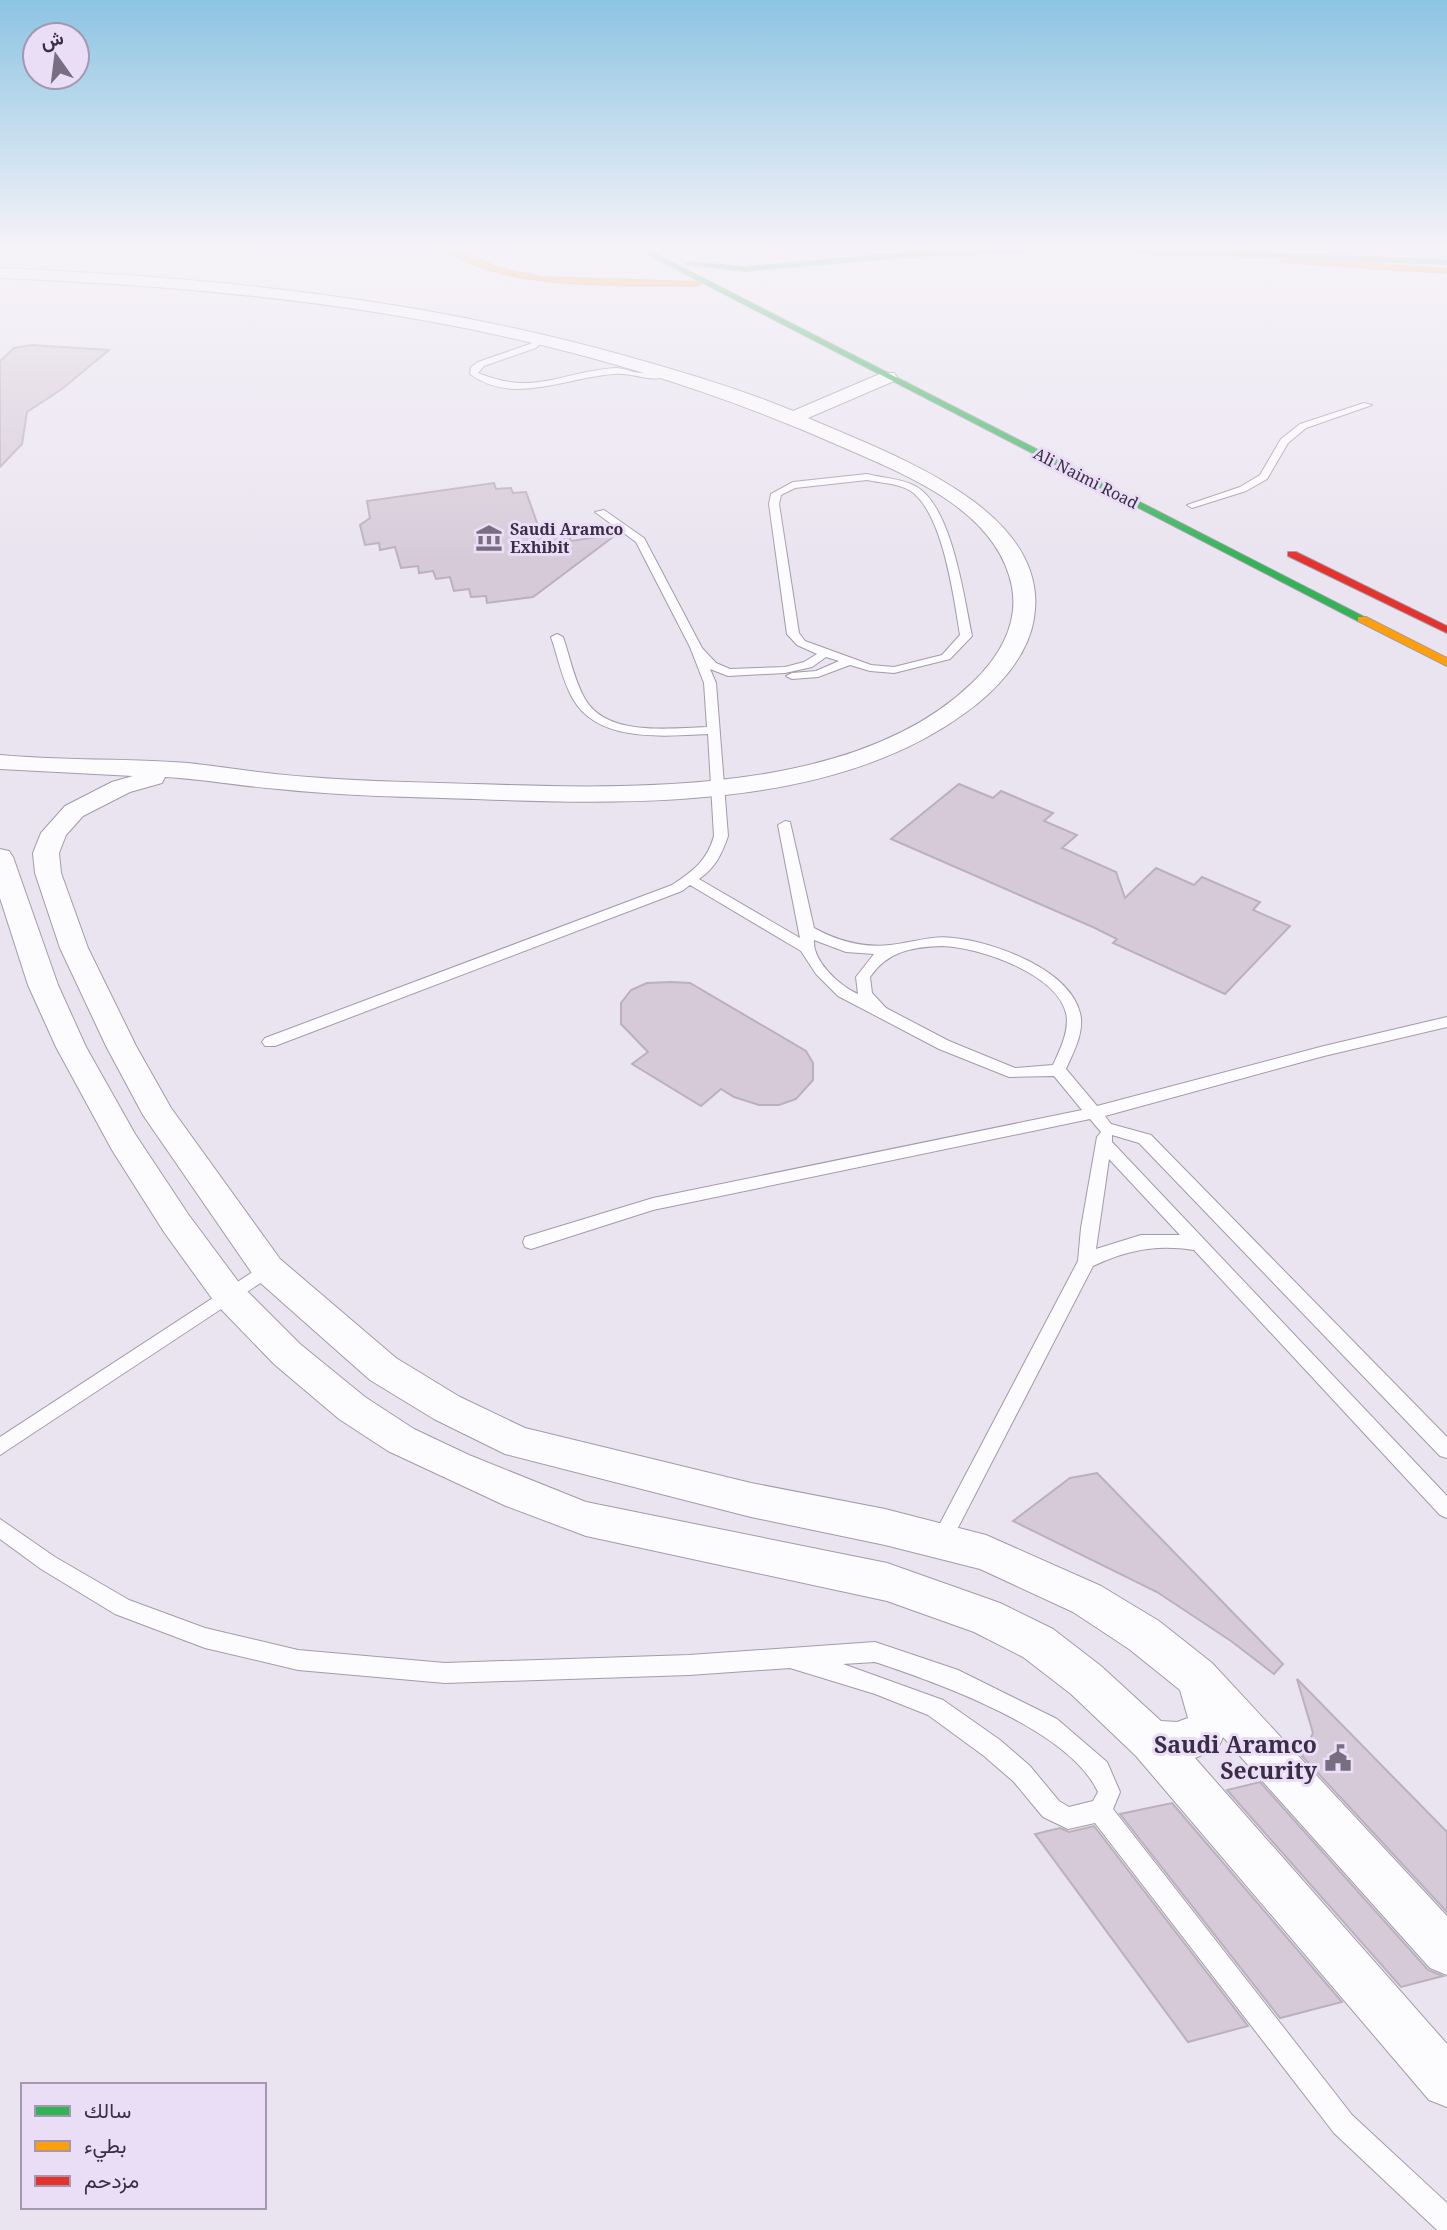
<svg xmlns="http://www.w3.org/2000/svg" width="1447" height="2230" font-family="'Noto Serif',Vazirmatn,serif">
<rect width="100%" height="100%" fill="#eae4f0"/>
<g fill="#d6cad8" stroke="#bbb0be" stroke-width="2">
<path d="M32,345L109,350L62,389L27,412L22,444L0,467V361L14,348Z"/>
<path d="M494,483L496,489L511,488L513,493L526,492L540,531L552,529L556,536L569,534L571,541L617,534L533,597L487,603L486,596L471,597L469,589L454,591L450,577L436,579L433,571L419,573L418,566L401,568L395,547L380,550L379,543L365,545L360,525L370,518L367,501Z"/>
<path d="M959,784L993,798L1001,791L1053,813L1044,821L1077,835L1062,848L1116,872L1125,898L1156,868L1194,885L1202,877L1260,902L1253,910L1290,926L1225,994L1113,943L1117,939L1095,928L891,839Z"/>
<path d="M671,982L690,983L806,1051L813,1063V1080L796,1099L779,1105H759L734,1097L721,1089L701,1106L632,1064L648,1052L621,1024V1003L631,990L647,983Z"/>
<path d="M1097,1473L1283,1664L1274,1674L1231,1641L1157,1592L1013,1521L1070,1478Z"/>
<path d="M1297,1679L1447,1832V1912L1302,1756L1313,1733Z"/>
<path d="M1260,1782L1428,1970L1443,1976L1401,1987L1227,1790Z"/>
<path d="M1172,1803L1342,2002L1280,2018L1120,1814Z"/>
<path d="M1094,1826L1248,2026L1188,2042L1035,1834L1060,1828L1069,1832Z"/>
</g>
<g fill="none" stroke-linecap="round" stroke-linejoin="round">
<defs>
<g id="lane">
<path d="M540,336L544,339L536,348L484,366L478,373C536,397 562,371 616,368C625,368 633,373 642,373C652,374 665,369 673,374C654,385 634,372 614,374C567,377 513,406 470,374L471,367L478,362L530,344Z"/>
<path d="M1364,403L1372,405L1306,428L1288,443L1267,479L1246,491L1192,508L1187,505L1240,487L1260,475L1281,439L1300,424Z"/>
<path d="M867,474C882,478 900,478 915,486C952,505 964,598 972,636L950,659L894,673L870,671L850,665L818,677L792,679L786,676L792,673L816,671L839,661L826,657L812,667L785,673L728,676L710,669L716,683L728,836C722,854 715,868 699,879L800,938L778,825L785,821L790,822L814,928C838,941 862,948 890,945C912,943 931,935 953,938C994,942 1069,969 1080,1013C1085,1032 1073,1053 1066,1069L1097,1106L1324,1046L1447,1017V1027L1324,1056L1105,1116L1111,1124L1151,1135L1447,1437V1458L1440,1456L1139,1143L1112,1135V1142L1447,1496V1518L1440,1515L1194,1250C1156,1244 1127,1250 1093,1266L948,1547L941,1550L934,1547L931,1541L934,1535L1078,1261L1081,1228L1097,1137L1101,1132L1090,1119L653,1210L531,1249L525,1247L523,1242L525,1237L653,1198L1082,1110L1054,1076L1009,1077L939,1049L838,996L816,974L801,951L690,885L682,891L275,1046H265L262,1042L265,1038L672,885C693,871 707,861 714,836L708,734C664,736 598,743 573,699C562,680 558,657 551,637L557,634L563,637C570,657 574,680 585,699C607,737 670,728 707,727L704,683L690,647L636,542L595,512L604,510L644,538L702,648L716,663L730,669L785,667L804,662L817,654L797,645L787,634L769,504L771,494L793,482ZM867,480C880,483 897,483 909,490C943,510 954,599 960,635L942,655L894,667L871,665L805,641L799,633L779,504L781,495L795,488ZM814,940L846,952L874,954L856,977L858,994C840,986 812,961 814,940ZM942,946C978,947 1056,973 1066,1013C1070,1030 1060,1050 1053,1065L1015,1068L949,1041L886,1008L872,993L870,977C888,951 912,947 942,946ZM1109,1159L1180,1235H1141L1096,1249Z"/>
<path d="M268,1262L274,1264L277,1269L274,1274L0,1455V1437Z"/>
<path d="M0,1519L55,1557L129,1600L205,1628L298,1650L445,1663L689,1655L875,1642L958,1670L1057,1719L1107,1762L1120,1792L1113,1809L1352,2115L1447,2203V2230H1437L1334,2133L1095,1823L1068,1829L1043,1817L1014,1782L984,1756L928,1715L875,1694L790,1668L689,1675L445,1683L298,1670L205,1648L115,1614L41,1569L0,1539ZM875,1662C938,1683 1069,1729 1098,1792L1093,1801L1069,1807L1059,1801L1030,1766L1000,1740L943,1700L843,1664Z"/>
</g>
<path id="street" d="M0,268C210,277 419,298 622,355C679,371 738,388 793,411L882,373H894L897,377L894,381L808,418C885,452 1052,508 1034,618C1028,657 996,691 965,713C833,810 631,805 475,799C409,797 344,796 278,789C240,786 203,779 165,777L162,783L130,792L83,816L66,835L59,853L61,873L88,948L136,1046L171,1108L280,1259L396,1358L460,1397L525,1428L751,1483L885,1509L986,1535L1101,1586L1159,1621L1212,1663L1447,1916V1975L1430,1968L1223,1737L1218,1748L1195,1758L1447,2044V2107L1429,2100L1136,1756L1071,1694L1023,1657L974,1632L887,1601L586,1536L506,1506L388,1451L339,1419L274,1364L216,1304L164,1232L112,1150L56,1047L28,985L0,898V849L9,851L13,857L58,985L86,1047L135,1134L188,1214L240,1284L300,1344L365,1397L414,1429L469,1455L586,1502L887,1563L1000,1603L1053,1629L1101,1666L1161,1721L1177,1722L1188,1718L1180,1690L1129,1649L1073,1612L980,1569L885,1545L751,1517L505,1454L434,1419L370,1380L256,1279L143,1115L106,1046L60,948L35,873L33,853L41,833L65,806L112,782L133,776L0,769V755C62,761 125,758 188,763C217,766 246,771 275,774C341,781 408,782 474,784C626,789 853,797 971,684C998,659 1019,625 1012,587C997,509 904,474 840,446C568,325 294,290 0,278Z"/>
<g id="fast">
<path d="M639,250H648L1368,619L1358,621Z"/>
<path d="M975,250H1027L1023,252L905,257L744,271L686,264L690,262L744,267L905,253Z"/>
<path d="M1111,250H1187L1447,260V264L1183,254L1179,256Z"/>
</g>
<g id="slow">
<path d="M445,250H455L500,268L541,277L697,282L701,284L697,286C624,284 506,292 445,250Z"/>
<path d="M1284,258L1447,269V273L1281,262Z"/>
<path d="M1358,617H1366L1447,658V666L1358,621Z"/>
</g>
<path id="jam" d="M1288,552H1296L1447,626V633L1288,556Z"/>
</defs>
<use href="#lane" stroke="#a29baa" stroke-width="2"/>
<use href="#street" stroke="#a29baa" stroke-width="2"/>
<use href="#fast" stroke="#a29baa" stroke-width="2"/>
<use href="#slow" stroke="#a29baa" stroke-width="2"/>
<use href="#jam" stroke="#a29baa" stroke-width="2"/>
<use href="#lane" fill="#fcfbfd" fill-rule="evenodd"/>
<use href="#street" fill="#fcfbfd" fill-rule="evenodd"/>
<use href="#fast" fill="#30b455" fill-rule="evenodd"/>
<use href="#slow" fill="#ff9f0a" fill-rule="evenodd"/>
<use href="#jam" fill="#e5322d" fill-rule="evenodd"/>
</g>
<linearGradient id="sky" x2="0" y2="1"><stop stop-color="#8cc4e2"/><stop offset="0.44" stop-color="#f6f3f8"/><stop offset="1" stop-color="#f6f3f8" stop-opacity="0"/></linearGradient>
<rect width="1447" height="562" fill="url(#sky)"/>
<defs>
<symbol id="museum-bare" viewBox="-9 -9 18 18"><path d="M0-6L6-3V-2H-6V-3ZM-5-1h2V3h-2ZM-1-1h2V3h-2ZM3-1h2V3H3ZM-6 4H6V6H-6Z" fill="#776e81" stroke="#e9def6" stroke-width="2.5" paint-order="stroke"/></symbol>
<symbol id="civic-bare" viewBox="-9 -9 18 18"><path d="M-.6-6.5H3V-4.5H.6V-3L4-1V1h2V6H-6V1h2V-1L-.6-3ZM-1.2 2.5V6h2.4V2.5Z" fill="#776e81" stroke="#e9def6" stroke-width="2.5" paint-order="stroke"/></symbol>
</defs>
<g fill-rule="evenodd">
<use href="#museum-bare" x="470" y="519" width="38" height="38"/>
<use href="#civic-bare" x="1319" y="1739" width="38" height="38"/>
</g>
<g text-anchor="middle" stroke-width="6" stroke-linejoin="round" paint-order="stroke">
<g font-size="16" fill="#392e45" stroke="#e9def6">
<text transform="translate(1086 478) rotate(27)" y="6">Ali Naimi Road</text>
</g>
<g font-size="16" font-weight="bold" fill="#392e45" stroke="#e9def6" text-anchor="start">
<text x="510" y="535">Saudi Aramco<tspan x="510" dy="18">Exhibit</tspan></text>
</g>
<g font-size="23" font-weight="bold" fill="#392e45" stroke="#e9def6" text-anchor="end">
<text x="1317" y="1753">Saudi Aramco<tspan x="1317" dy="26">Security</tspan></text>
</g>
</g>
<rect x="21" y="2083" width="245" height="126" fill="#e9def6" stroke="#a398af" stroke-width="2"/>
<rect x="35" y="2106" width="35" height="10" fill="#30b455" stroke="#a398af" stroke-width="2"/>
<text x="84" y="2118" font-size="21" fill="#392e45">سالك</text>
<rect x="35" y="2141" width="35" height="10" fill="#ff9f0a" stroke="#a398af" stroke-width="2"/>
<text x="84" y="2153" font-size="21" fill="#392e45">بطيء</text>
<rect x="35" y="2176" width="35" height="10" fill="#e5322d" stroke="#a398af" stroke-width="2"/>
<text x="84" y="2188" font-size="21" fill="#392e45">مزدحم</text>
<g transform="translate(56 56) rotate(346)"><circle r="33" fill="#e9def6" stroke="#a398af" stroke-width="2"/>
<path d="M0-5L12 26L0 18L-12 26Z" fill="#776e81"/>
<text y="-10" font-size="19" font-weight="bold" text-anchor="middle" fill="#392e45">ش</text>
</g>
</svg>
